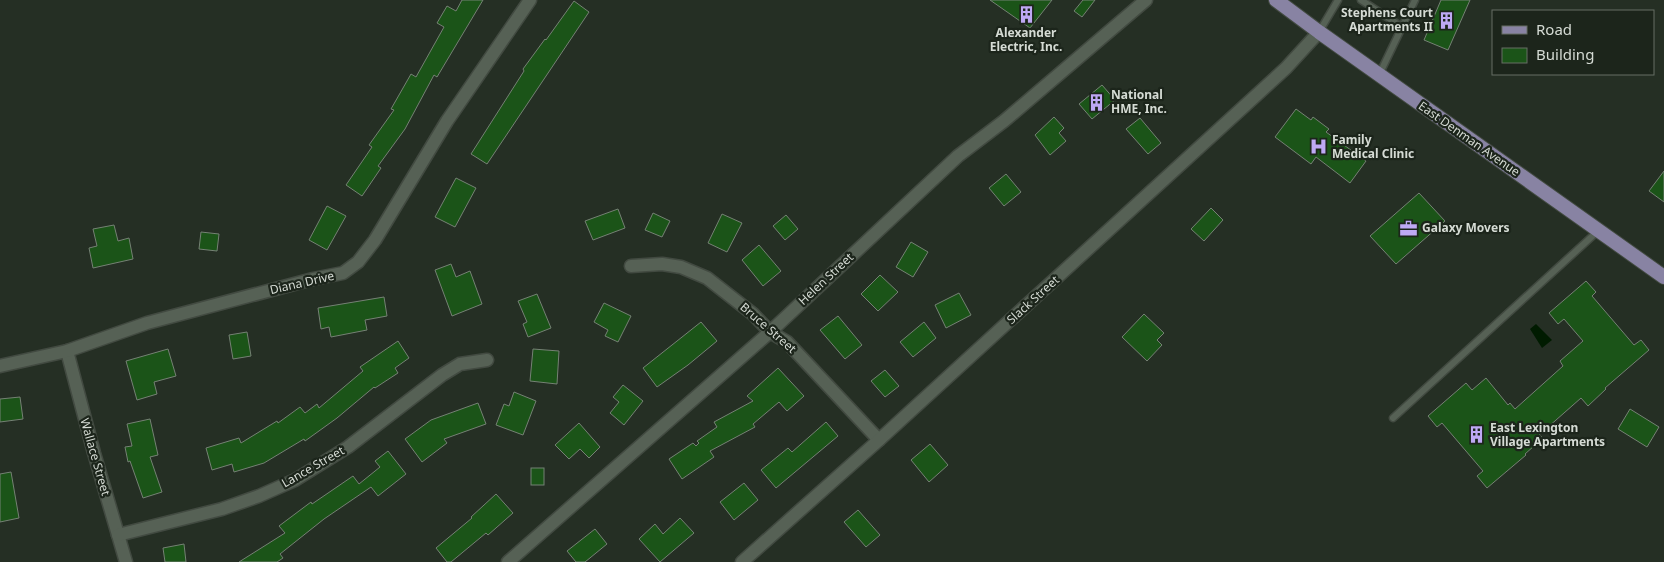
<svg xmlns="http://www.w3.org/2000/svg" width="1664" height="562" font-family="'Noto Sans',sans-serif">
<rect width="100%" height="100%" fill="#252f24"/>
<path fill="#001b00" d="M1536,324L1552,340L1542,348L1530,329Z"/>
<g fill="#1b5418" stroke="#758174">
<path d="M462,0H483L437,77L434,75L405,129L378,166L381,168L362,196L346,185L372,147L369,145L394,110L391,109L411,74L416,77L444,27L437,23L447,6L456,11Z"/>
<path d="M990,0H1052L1030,28Z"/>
<path d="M1083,0H1095L1082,17L1074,11Z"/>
<path d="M1441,0H1470L1448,50L1424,40Z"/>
<path d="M574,1L589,12L487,164L471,154L524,71L523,69L545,39L546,40Z"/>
<path d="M1102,85L1115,100L1092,119L1079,104Z"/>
<path d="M1296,109L1311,120L1313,117L1329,129L1326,132L1366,161L1350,183L1316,157L1311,164L1275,137Z"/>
<path d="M1054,117L1064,128L1059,133L1066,141L1050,155L1035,135Z"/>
<path d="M1140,118L1161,143L1148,154L1126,129Z"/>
<path d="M1664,171V202L1649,191Z"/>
<path d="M1006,174L1021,192L1004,206L989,188Z"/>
<path d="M456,178L476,188L455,227L435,217Z"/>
<path d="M1419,193L1445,221L1396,264L1370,236Z"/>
<path d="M327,206L346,216L327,250L309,240Z"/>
<path d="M1211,208L1223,220L1204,241L1191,229Z"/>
<path d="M618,209L625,228L593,240L585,221Z"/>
<path d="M653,213L670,221L662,237L645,230Z"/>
<path d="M722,214L742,223L727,252L708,243Z"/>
<path d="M786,215L798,229L785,240L773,226Z"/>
<path d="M114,225L118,241L129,238L133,259L93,268L89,248L97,246L93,229Z"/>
<path d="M201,232L219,234L217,251L199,249Z"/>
<path d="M911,242L928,252L913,277L896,267Z"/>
<path d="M759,245L781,271L763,286L742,260Z"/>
<path d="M451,264L456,277L470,271L482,304L452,316L435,270Z"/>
<path d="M880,275L898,292L878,311L861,294Z"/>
<path d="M1586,281L1596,292L1592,296L1634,345L1641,340L1649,350L1605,388L1606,389L1588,406L1581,398L1539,435L1543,438L1525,454L1526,455L1487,488L1477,476L1483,471L1442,423L1437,427L1428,416L1466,383L1472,390L1486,378L1508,405L1510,403L1515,409L1563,366L1560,361L1583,341L1564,319L1558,324L1549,313Z"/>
<path d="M959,293L971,315L946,328L935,305Z"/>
<path d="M537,294L551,328L528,337L523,324L527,322L518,301Z"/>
<path d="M384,297L387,316L365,320L367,330L331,337L329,327L321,329L318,308Z"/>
<path d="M604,303L631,316L618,342L605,336L608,330L594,322Z"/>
<path d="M1144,314L1164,333L1157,340L1162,345L1147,361L1122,337Z"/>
<path d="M838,316L862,345L845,359L820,330Z"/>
<path d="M701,322L717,341L688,365L657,387L643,368Z"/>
<path d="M924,322L936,338L913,357L900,342Z"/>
<path d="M247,332L251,356L233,359L229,335Z"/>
<path d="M398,341L409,358L395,368L398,373L375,388L374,387L337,418L305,441L304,439L264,463L234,472L232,464L212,470L206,448L239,438L241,443L277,421L278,423L300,407L305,413L317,404L319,408L363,371L360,367Z"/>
<path d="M168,349L176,376L154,382L157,394L137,400L126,361Z"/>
<path d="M533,349L559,351L557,384L530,381Z"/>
<path d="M778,368L804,396L787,411L779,402L753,424L755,427L710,451L714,457L682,479L669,459L693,443L696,446L699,443L697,441L717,427L714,422L753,401L747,396Z"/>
<path d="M885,370L899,386L885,397L871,381Z"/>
<path d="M623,385L643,401L624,425L610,413L619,402L613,397Z"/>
<path d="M514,392L536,401L523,435L496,425L504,404L509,406Z"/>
<path d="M20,397L23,419L0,422V399Z"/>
<path d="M478,403L486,424L444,439L447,443L422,462L405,439L431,420Z"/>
<path d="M1630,409L1659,427L1647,447L1618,429Z"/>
<path d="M150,419L158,455L150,457L162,492L143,498L130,461L128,462L125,447L132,446L127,424Z"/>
<path d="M826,422L838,436L776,488L761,470L788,448L792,452Z"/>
<path d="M579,423L600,447L589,458L580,449L569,459L555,445Z"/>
<path d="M930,444L948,465L929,482L911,460Z"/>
<path d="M388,451L406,474L378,496L371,487L324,519L280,554L283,558L277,562H239L285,533L279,526L311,502L312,504L353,476L359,484L380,467L375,461Z"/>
<rect x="531" y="468" width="13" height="17"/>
<path d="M11,472L19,518L0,522V474Z"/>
<path d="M744,483L758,500L734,520L720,502Z"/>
<path d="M496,494L513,513L488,535L486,533L451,562H447L436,548L472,518L471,517Z"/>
<path d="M858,510L880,535L866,547L844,522Z"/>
<path d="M680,518L694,533L660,562L639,539L655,524L663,534Z"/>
<path d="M595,529L607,544L585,562H576L567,551Z"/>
<path d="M184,544L186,562H165L163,548Z"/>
</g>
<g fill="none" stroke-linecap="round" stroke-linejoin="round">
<defs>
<g id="service">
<path d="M1361,0L1402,27"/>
<path d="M1319,32L1338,0"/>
<path d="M1379,75L1415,0"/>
<path d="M1393,418L1598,231"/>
</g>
<g id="minor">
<path d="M631,266L662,264L681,267L707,278L753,314L770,332L787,342L879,440"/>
<path d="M67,351L94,453L126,562"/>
<path d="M0,366L67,351L147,323L313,279L343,273L358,262L375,240L447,121L530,0"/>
<path d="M118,535L222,509L259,496L295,480L348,447L442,375L460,364L487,360"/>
<path d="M508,562L770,332L958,156L1004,121L1146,0"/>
<path d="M742,562L879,440L1286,68L1319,32"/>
</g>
<path id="primary" d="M1276,0L1319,32L1664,277"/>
</defs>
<use href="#service" stroke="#424a41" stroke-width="9"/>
<use href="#minor" stroke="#424a41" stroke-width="15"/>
<use href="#primary" stroke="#424a41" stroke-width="16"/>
<use href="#service" stroke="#566155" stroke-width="6"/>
<use href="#minor" stroke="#566155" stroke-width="12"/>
<use href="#primary" stroke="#8883a3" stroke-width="14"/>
</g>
<defs>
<symbol id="building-bare" viewBox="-9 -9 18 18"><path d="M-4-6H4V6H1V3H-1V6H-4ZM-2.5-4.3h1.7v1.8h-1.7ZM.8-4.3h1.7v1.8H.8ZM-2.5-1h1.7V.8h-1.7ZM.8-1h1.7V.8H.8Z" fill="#bea9f4" stroke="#1c251b" stroke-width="2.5" paint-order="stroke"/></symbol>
<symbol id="hospital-bare" viewBox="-9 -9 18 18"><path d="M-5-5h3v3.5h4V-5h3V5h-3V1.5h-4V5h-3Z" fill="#bea9f4" stroke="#1c251b" stroke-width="2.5" paint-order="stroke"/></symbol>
<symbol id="office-bare" viewBox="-9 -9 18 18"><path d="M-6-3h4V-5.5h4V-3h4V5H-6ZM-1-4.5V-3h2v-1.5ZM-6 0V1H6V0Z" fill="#bea9f4" stroke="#1c251b" stroke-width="2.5" paint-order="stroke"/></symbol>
</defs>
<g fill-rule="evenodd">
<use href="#building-bare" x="1014" y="2" width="25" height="25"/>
<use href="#building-bare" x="1434" y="8" width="25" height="25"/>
<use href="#building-bare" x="1084" y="90" width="25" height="25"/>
<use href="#hospital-bare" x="1306" y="134" width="25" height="25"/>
<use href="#office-bare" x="1396" y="216" width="25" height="25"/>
<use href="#building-bare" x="1464" y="422" width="25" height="25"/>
</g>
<g text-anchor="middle" stroke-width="4.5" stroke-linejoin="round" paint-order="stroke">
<g font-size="12" font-weight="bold" fill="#d5dbd4" stroke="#1c251b" text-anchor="start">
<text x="1433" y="17" text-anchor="end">Stephens Court<tspan x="1433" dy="14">Apartments II</tspan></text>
<text x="1026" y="37" text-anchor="middle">Alexander<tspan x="1026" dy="14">Electric, Inc.</tspan></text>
<text x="1111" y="99">National<tspan x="1111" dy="14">HME, Inc.</tspan></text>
<text x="1332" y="144">Family<tspan x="1332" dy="14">Medical Clinic</tspan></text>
<text x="1422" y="232">Galaxy Movers</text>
<text x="1490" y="432">East Lexington<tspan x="1490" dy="14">Village Apartments</tspan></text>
</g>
<g font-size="12" fill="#d5dbd4" stroke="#1c251b">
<text transform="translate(1469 139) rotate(35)" y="4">East Denman Avenue</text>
<text transform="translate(826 279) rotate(-43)" y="4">Helen Street</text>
<text transform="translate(302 283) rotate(-13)" y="4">Diana Drive</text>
<text transform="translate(1033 300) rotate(-42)" y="4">Slack Street</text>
<text transform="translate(768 328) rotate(41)" y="4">Bruce Street</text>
<text transform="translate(95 457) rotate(74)" y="4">Wallace Street</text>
<text transform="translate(313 467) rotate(-30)" y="4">Lance Street</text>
</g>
</g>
<rect x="1492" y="10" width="162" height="65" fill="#1c251b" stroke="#666e65"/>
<rect x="1502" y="26" width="25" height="8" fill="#8883a3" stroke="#666e65"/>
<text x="1536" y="35" font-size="15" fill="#d5dbd4">Road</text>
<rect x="1502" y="48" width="25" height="15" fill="#1b5418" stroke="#666e65"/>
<text x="1536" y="60" font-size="15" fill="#d5dbd4">Building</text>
</svg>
